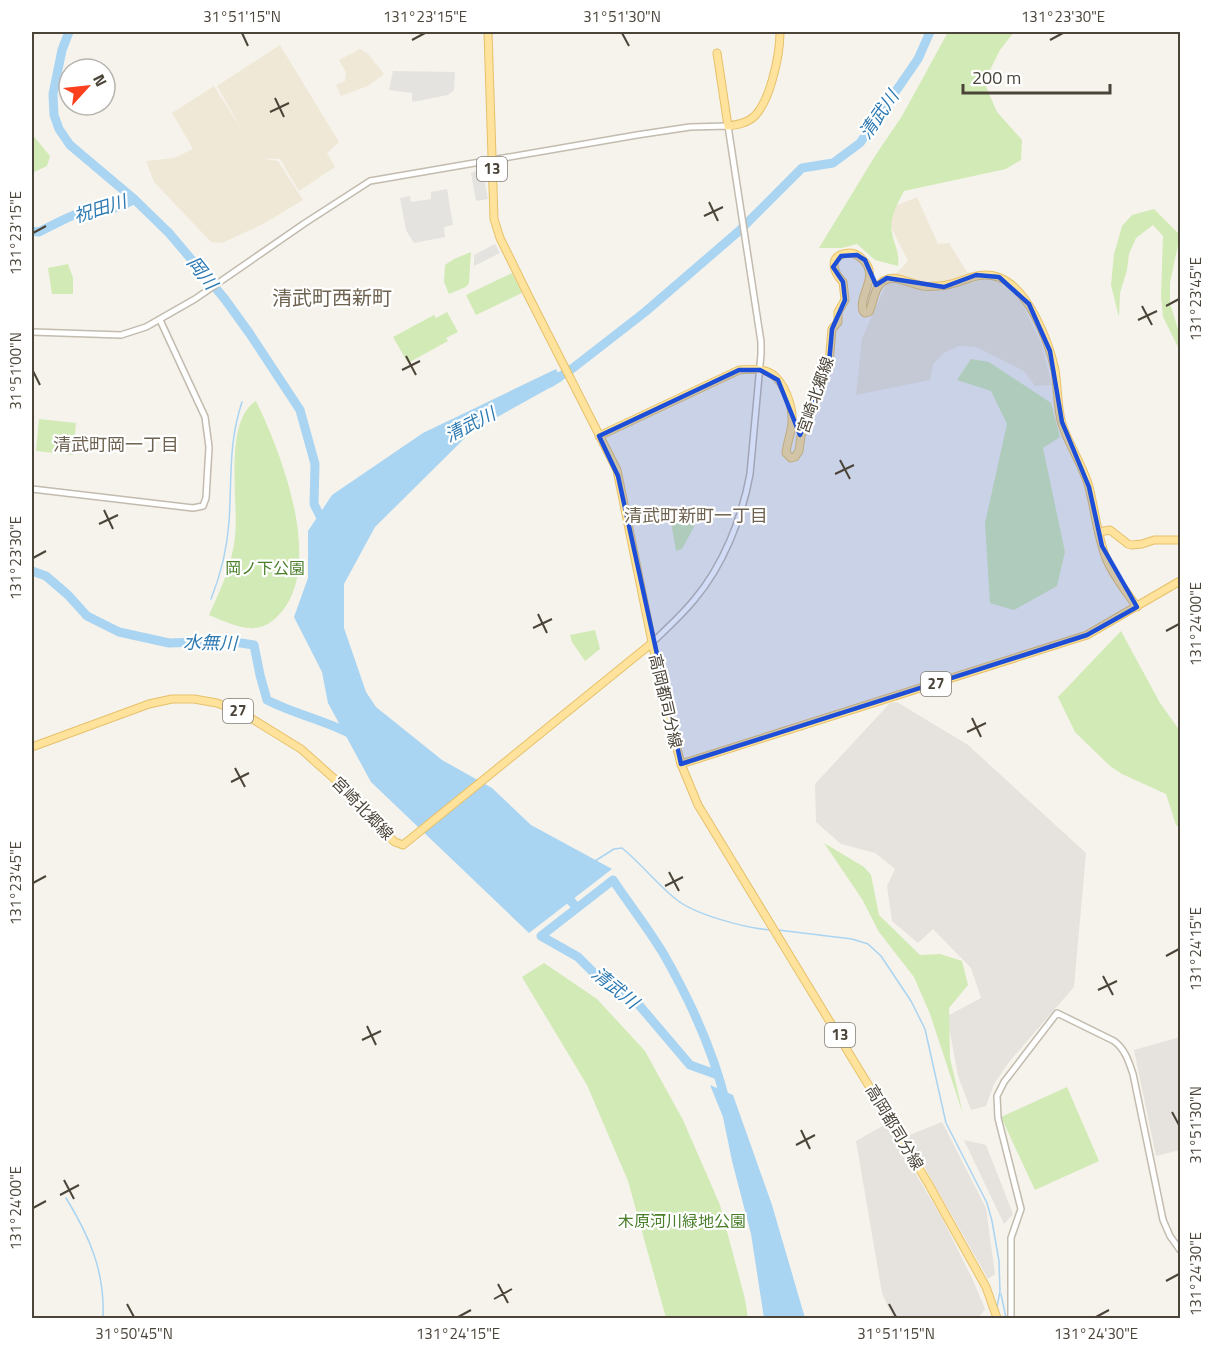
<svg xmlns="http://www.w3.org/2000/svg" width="1212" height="1350" font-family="'Titillium Web','Noto Sans JP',sans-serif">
<rect width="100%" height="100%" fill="#f6f3ec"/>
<g fill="#e6e2dd">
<path d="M897,702L968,745L1086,853L1074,987L1009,1062L994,1084L986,1106L971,1110L958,1076L947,1016L981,998L971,968L933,929L918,943L892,921L887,886L895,869L875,853L841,844L816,822L815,784L890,703Z"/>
<path d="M1180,1037V1150L1156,1156L1134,1050Z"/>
<path d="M942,1122L986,1208L995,1274L988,1279L907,1136Z"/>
<path d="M886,1124L941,1216L972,1278L985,1309L978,1318H893L882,1293L856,1141Z"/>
<path d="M964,1140L986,1145L1013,1214L1004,1224Z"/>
</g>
<g fill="#efe8d6">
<path d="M280,45L339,142L327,153L335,167L299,191L280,159L259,158L278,161L303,200L263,224L222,243L211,242L154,182L146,161L174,158L193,149L172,113L214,86L242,130L217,86Z"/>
<path d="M360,49L368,54L384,74L368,86L341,96L336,85L345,81L346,72L339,60Z"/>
<path d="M917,197L938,244L949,243L967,272L997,280L1019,297L1041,343L1052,385L1035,386L1024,371L976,347L959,346L944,353L933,364L930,380L856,395L862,338L887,283L908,261L883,211Z"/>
</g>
<g fill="#d2eab5">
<path d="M948,32H1014L1000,50L984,82L997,112L1022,140L1021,160L1006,169L904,191C897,205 889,218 892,233C894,245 900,253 898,266L875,260L857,244L842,248H819L875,156L902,116Z"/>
<path d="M32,134L50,156L47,166L32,173Z"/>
<path d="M1154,209L1180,235L1170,283V303L1180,336V351L1163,317L1161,296L1163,236L1153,225L1136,238L1129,254L1127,270L1120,293L1119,317L1111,285L1114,254L1122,226L1132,215Z"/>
<path d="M471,252L469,283L466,287L449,294L444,282L445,265L454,259Z"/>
<path d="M68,264L73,278V294H52L48,268Z"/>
<path d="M512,273L522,293L476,315L466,295Z"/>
<path d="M447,312L458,332L446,338L448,341L408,363L393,337L434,315L436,318Z"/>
<path d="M971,359L989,362L1051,403L1060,437L1043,448L1065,552L1057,586L1014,610L990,603L985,523L1007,424L991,391L957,380Z"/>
<path d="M256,401C281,452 320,554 286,606C263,640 240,628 209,615C221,589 232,565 235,537C239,502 223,421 256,401Z"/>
<path d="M39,419L76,423L73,455L36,451Z"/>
<path d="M693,512L696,523L682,549L676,551L670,516Z"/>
<path d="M595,630L600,649L585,661L572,642L570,635Z"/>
<path d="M1121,631L1160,703L1180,731V828L1176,825L1166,794L1122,774L1110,766L1075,732L1058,697Z"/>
<path d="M824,843L864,867L871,875L879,915L920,955L940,954L962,961L968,985L949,1008L950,1058L963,1114L930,1014L914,977L879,932L862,899Z"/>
<path d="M544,963L597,999L645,1051L683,1120L720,1205L745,1299L748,1318H666L628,1181L587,1085L522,977Z"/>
<path d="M1067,1087L1099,1161L1035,1190L1001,1117Z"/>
</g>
<g fill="#e5e3e0">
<path d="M393,71L455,72L454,90L448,95L412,102V93L389,90Z"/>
<path d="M478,170L480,173H483L488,199L476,201L471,173Z"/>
<path d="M447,189L453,225L444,227L445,237L414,243L406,230L400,198L410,196L411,202L431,199V192Z"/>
<path d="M495,244L500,253L474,266V255Z"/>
</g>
<g fill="#a9d4f2">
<path d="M556,369L562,381L472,431L375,527L344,584V628L366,692L376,707L442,760L492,788L531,825L612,869L529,933L371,782L328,703L322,672L294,617L308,578V531L332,495L423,433Z"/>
<path d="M710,1085L733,1095L772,1205L805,1318H764L751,1234L732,1161L723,1117Z"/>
</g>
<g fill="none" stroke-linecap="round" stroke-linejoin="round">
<g stroke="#a9d4f2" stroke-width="1.5">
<path d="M211,599C221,574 227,550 229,522C232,480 228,444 242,402"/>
<path d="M595,861L614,849L622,848C642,864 657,885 677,900C696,915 746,928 770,930"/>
<path d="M778,930L852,939L868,944L881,956L911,1001L925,1029L946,1123L987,1203L992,1221L999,1261L1000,1291L997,1307"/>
<path d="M66,1198C90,1237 105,1272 103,1318"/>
<path d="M1001,1294L1006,1318"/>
</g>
<g stroke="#a9d4f2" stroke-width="9">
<path d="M69,32L62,50L53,94L54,115L59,129L70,145L134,199L169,233L224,298L250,334L300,410L315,464L314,504L324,524"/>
<path d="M32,231L39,232C47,228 75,213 83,212C102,211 118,210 134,199"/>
<path d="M550,383L573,368L645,312L739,231L802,168L833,163L860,143L918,59L930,32"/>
<path d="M32,571L46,576L68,595L87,616L119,632L169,643L228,641L254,645L260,675L267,700C294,714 324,720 351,734"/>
<path d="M564,893L577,908L613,880C629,904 648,928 663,953C690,1000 713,1050 726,1103"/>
<path d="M577,908L541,936L578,957L598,977L639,1005L690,1065L718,1075"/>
</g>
<defs>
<g id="minor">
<path d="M32,332L121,335L146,327L195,299L305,223L370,181L637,135L690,127L728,126L761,342V354L750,474C742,518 723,566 694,600C681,616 666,629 652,643"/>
<path d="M32,489L193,508L203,506L206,498L209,447L205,417L160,320"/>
<path d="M1011,1318V1238L1021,1209L998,1118L997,1096L1004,1082L1057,1013L1114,1041C1125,1049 1129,1062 1133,1074L1163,1220L1170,1236L1180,1250"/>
</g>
<g id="major">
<path d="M488,32L494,219L500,238L530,299L617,470L662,691L681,764L698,805L928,1183L986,1287L997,1318"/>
<path d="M717,53L728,126C736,125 744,124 751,119C770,106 780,54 780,32"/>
<path d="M599,436L739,370C749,369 763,368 772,374C784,382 793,406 792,421C792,432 787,442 786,453L791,458L795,457L799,451L801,436L829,363L832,329L838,322V312L845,300L843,282C832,271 828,254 850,253C854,253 859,256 862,259C881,276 858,294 863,311L865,313L869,312C873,304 873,295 878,287C889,269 908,284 923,286C927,287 932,286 936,286C958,287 975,269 998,277C1028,287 1049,342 1055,370C1058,388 1057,407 1062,424C1069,446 1083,465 1089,487C1095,510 1097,535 1106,558C1113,576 1126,591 1137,607"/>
<path d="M1099,532L1110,530L1128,544L1132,545L1142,544L1154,540H1180"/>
<path d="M32,747L149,704L172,699H194L217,703L241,712L301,749L348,791L389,837L395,842L403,845L652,643"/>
<path d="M681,764L1087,635L1180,581"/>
</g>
</defs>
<use href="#minor" stroke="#c2bbae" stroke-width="8"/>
<use href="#major" stroke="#e6c16a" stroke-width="9"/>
<use href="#minor" stroke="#fff" stroke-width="5"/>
<use href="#major" stroke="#ffe39c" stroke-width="7"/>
</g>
<path fill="#1d4ed8" fill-opacity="0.2" stroke="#1d4ed8" stroke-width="4.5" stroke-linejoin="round" d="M857,255L865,260L876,285L887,278L944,287L976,275L999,277L1029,304L1050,351L1062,422L1089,487L1102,546L1137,607L1087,635L681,764L618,476L599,436L739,370H760L778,380L800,435L829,363L832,329L845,300L843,282L833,267L841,256Z"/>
<path fill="none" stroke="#4b4439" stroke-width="2" d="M242,33L248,46M622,33L629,46M412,40L425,33M1050,40L1063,33M275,98L284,117M270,112L289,103M709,202L718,221M704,216L723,207M33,233L46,226M1142,306L1152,325M1166,306L1179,299M1138,320L1157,311M406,356L416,375M402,370L420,361M33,371L40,385M840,460L850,479M835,474L854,465M104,510L113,529M99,524L118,515M33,558L46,551M538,614L547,633M533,628L552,619M1166,631L1179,624M972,718L981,737M967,732L986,723M235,768L245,787M231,782L249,773M669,872L679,891M33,883L46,876M665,886L683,877M1166,956L1179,949M1103,976L1113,995M1098,990L1117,981M367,1026L376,1045M362,1040L381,1031M1172,1112L1179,1125M801,1130L810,1149M796,1145L815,1135M64,1180L74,1199M60,1195L79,1185M33,1208L46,1201M1166,1281L1179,1274M498,1284L508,1303M494,1299L512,1289M127,1304L134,1317M889,1304L896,1317M458,1317L471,1310M1096,1317L1109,1310"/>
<g text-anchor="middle" stroke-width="4.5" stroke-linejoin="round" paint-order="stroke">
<g fill="#fff" stroke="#817c74" stroke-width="1.5">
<rect x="477" y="157" width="30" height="24" rx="4.5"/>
<rect x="921" y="672" width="30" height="24" rx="4.5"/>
<rect x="223" y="699" width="30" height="24" rx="4.5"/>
<rect x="825" y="1023" width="30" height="24" rx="4.5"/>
</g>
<g font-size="15" font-weight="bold" fill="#4b4439">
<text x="492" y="174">13</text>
<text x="936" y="689">27</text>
<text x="238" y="716">27</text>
<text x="840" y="1040">13</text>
</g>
<g font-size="16" fill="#4b4439" stroke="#fff">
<text transform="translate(815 395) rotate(-71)" y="6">宮崎北郷線</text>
<text transform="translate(666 701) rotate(77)" y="6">高岡都司分線</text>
<text transform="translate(363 808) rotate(46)" y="6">宮崎北郷線</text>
<text transform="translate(895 1127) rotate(59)" y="6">高岡都司分線</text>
</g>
<g font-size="16" fill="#4a7f2a" stroke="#fff">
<text x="265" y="574">岡ノ下公園</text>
<text x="682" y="1227">木原河川緑地公園</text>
</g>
<g font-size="18" font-style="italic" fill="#2e7ab2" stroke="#fff">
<text transform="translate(879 115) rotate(-55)" y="6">清武川</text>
<text transform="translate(100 209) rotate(-17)" y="6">祝田川</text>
<text transform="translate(202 273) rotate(52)" y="6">岡川</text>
<text transform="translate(470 425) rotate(-27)" y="6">清武川</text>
<text transform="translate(210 643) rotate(1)" y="6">水無川</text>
<text transform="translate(615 988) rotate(39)" y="6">清武川</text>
</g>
<g font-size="18" fill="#6e6250" stroke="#fff">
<text x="116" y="451">清武町岡一丁目</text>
<text x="696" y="522">清武町新町一丁目</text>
</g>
<g font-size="20" fill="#6e6250" stroke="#fff">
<text x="332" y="305">清武町西新町</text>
</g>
</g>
<rect width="1212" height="1350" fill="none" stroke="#ffffff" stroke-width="66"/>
<g transform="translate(87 87) rotate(63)"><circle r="28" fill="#ffffff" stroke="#b7b4b0" stroke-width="1.5"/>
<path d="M0-4.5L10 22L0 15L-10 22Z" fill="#fc3f1d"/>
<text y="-9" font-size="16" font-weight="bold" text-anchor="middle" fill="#4b4439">N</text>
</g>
<path d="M963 84v9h147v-9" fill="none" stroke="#4b4439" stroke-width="3"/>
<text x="972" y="84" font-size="18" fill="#4b4439" stroke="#ffffff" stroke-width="4.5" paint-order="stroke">200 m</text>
<rect x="33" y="33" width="1146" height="1284" fill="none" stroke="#4b4439" stroke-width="2"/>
<g font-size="15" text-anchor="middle" fill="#4b4439">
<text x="242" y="22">31°51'15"N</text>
<text x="425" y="22">131°23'15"E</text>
<text x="622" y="22">31°51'30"N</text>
<text x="1063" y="22">131°23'30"E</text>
<text transform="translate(16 233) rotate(-90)" y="5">131°23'15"E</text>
<text transform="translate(1196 299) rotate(-90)" y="5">131°23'45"E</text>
<text transform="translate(16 371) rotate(-90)" y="5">31°51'00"N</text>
<text transform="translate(16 558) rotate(-90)" y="5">131°23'30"E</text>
<text transform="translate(1196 624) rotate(-90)" y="5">131°24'00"E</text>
<text transform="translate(16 883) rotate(-90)" y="5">131°23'45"E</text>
<text transform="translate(1196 949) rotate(-90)" y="5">131°24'15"E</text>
<text transform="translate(1196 1125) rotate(-90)" y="5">31°51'30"N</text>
<text transform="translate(16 1208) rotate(-90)" y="5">131°24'00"E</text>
<text transform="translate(1196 1274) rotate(-90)" y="5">131°24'30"E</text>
<text x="134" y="1339">31°50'45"N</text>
<text x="458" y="1339">131°24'15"E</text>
<text x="896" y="1339">31°51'15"N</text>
<text x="1096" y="1339">131°24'30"E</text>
</g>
</svg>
